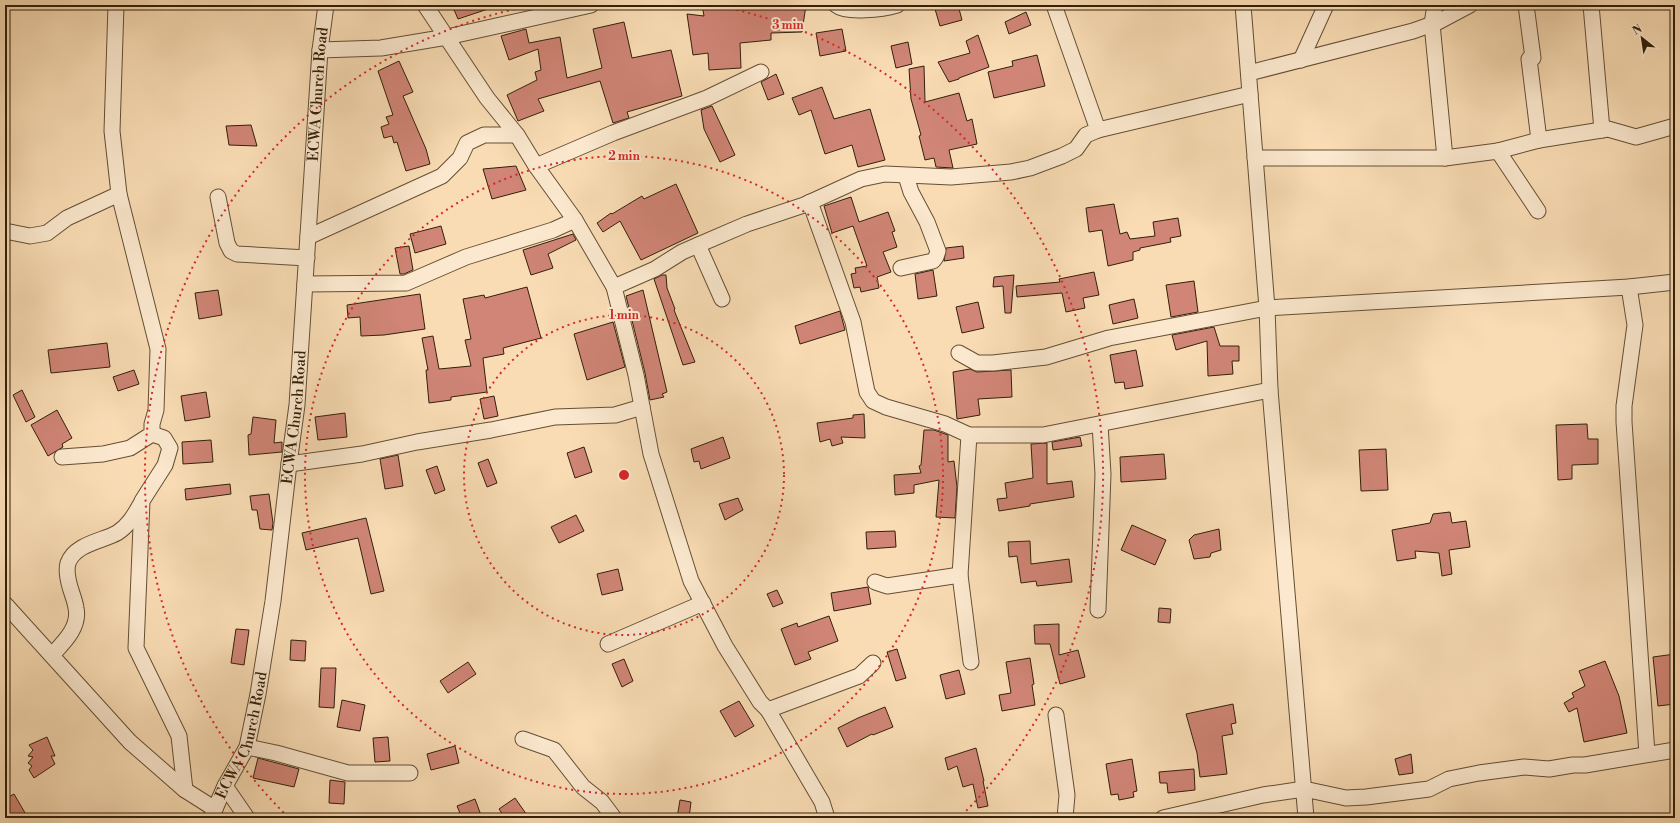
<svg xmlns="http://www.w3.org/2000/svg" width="1680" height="823" font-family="'Libre Bodoni',serif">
<rect width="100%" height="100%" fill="#f9dcb4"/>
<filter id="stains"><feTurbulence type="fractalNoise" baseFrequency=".005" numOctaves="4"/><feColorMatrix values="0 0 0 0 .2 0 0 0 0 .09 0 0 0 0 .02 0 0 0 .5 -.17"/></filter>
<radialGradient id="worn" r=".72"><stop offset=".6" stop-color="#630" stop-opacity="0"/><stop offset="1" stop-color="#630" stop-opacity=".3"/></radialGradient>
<g fill="#d08576" stroke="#32200a">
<path d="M452,5H494V7L458,19Z"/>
<path d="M702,5H806L802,32L771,33V40L740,43L741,68L709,70L708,53L693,55L687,14L704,16Z"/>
<path d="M948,5H958L962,20L940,26L935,9Z"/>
<path d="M1026,12L1031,25L1009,34L1005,22Z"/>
<path d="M624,22L632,58L671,50L682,96L627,112L629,118L613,123L600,81L538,99L544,111L518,121L507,95L537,80L535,72L541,70L538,49L509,60L501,36L526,29L529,43L560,37L567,78L602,68L593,29Z"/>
<path d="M842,29L846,51L820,56L816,33Z"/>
<path d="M978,35L989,67L959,78V79L949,82L938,62L970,53L966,41Z"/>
<path d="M908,42L912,64L896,68L891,46Z"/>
<path d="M1037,55L1045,86L994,98L988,72L1013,66L1012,61Z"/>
<path d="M399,61L413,92L403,96L426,149L430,164L406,171L397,142L394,143L392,136L384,138L381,127L389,124L386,117L393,115L378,71Z"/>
<path d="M924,66L925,102L959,93L967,121L972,119L977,144L949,150L953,168L936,167L934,158L925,160L919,136L921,135L911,99L909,69Z"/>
<path d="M776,74L784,94L768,100L761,82Z"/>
<path d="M822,87L834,119L870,109L885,160L858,167L852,145L825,154L811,110L799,115L792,98Z"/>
<path d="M712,106L735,155L720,162L704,129L701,110Z"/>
<path d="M251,125L257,146L229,145L226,126Z"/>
<path d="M516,166L526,190L492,199L483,169Z"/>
<path d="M676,184L698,233L641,260L620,221L603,232L597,223L611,213L612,214L642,196L644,199Z"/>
<path d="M851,197L859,222L888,212L895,231L892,232L897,247L883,252L891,272L877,277L879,288L861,292L860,287L854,288L851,274L856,273L855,268L867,266L853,226L832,233L824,206Z"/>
<path d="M1114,204L1120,234L1127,232L1130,239L1155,236L1153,222L1178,218L1181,236L1170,238L1171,242L1140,248V250L1133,252V260L1108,266L1102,230L1089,232L1086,208Z"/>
<path d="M441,226L446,244L415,253L410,234Z"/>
<path d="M573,234L576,240L548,254L553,268L531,275L523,250Z"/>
<path d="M409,246L413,270L404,274H400L395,248Z"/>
<path d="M963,246L964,258L944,261L946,248Z"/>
<path d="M933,270L937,296L918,299L915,274Z"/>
<path d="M1094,272L1099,295L1083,298L1085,308L1066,312L1062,293L1017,297L1016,286L1060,282L1059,279Z"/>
<path d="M662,275H666L667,288L675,309L674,310L695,362L683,365L654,279Z"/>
<path d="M1014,275L1011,313H1005L1003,286L993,287L994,277Z"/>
<path d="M1194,281L1198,312L1171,317L1166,285Z"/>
<path d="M527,287L541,338L503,348L504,354L483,358L487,392L451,397V400L429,403L426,370H428L422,338L433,336L439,369L471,366L465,340L471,339L463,299L484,295L485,298Z"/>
<path d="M218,290L222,315L199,319L195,293Z"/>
<path d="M643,290L667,392L662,394L664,397L650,400L645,373L626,296Z"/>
<path d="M420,294L425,329L384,335L361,336L360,317L348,318L347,305Z"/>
<path d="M1134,299L1138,318L1113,324L1109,305Z"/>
<path d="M978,302L984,328L962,333L956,307Z"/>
<path d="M840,311L845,330L800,344L795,326Z"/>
<path d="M613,322L625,367L587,380L574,334Z"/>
<path d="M1214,327L1220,346H1239V361H1232L1233,374L1208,376L1207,341L1176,350L1172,335Z"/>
<path d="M107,343L110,367L51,373L48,350Z"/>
<path d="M1136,350L1143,386L1125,389L1124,382L1115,383L1110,355Z"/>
<path d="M970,369L977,372L1011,370L1012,397L978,399L980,415L957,419L953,372Z"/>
<path d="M134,370L139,384L118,391L113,377Z"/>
<path d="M22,390L35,417L26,422L13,395Z"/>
<path d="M206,392L210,417L185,421L181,396Z"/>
<path d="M494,396L498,416L484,419L480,399Z"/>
<path d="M57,410L72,438L62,444L63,447L48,456L31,425Z"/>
<path d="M345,413L347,437L318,440L315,417Z"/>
<path d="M864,414L865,438L841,437L843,443L832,446L830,439L820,442L817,423L853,418V415Z"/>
<path d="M253,417L276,420L274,443L282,442V452L249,455L248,435L251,434Z"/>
<path d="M1587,424L1588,439H1598V464L1572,465V479L1558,480L1556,425Z"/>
<path d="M924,430H934L948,435V462L954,461L957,487L955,518L936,517L939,480L914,485V493L895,495L894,475L921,473L919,466L921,465Z"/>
<path d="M723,437L730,458L701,469L699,461L694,462L691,449Z"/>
<path d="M1080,437L1082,446L1053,450L1052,442Z"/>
<path d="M211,440L213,462L183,464L182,442Z"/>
<path d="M1047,443V484L1072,481L1074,497L1030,504V506L999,511L997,499L1007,498L1005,483L1033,478L1031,444Z"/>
<path d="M584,447L592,472L575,478L567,453Z"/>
<path d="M1386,449L1388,490L1361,491L1359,450Z"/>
<path d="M1164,454L1166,479L1121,482L1120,457Z"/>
<path d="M398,455L403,486L385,489L380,459Z"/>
<path d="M488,459L497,483L487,487L478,463Z"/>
<path d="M437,466L445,490L435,494L426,470Z"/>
<path d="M230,484L231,494L186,500L185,489Z"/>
<path d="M269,494L273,523L272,530L260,529L257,510H252L250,496Z"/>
<path d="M738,498L743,510L725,520L719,504Z"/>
<path d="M1450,512L1452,523L1466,521L1470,547L1449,550L1452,574L1442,576L1439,553L1415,551L1416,558L1397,561L1392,530L1430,523L1433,514Z"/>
<path d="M576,515L584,531L559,543L551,527Z"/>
<path d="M366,518L384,591L371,594L358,538L306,550L302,533Z"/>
<path d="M1132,525L1166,540L1155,565L1121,550Z"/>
<path d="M1219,529L1221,550L1211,553L1210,557L1194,559L1189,540L1194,535Z"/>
<path d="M895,531L896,547L867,549L866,532Z"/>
<path d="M1030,541L1031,564L1069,559L1072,582L1037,586L1036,581L1021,583L1017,556L1009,557L1008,542Z"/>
<path d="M618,569L623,590L602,595L597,574Z"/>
<path d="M868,587L871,604L834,611L831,593Z"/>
<path d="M777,590L783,603L773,607L767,594Z"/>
<path d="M1159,608L1171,609L1170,623L1158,622Z"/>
<path d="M829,616L838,641L808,652L811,659L795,665L781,629L797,623L798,627Z"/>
<path d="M1059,624V655L1078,650L1085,677L1060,684L1050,644H1035L1034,625Z"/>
<path d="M236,629L249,630L244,665L231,663Z"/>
<path d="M291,640L306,641L305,661L290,660Z"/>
<path d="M897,649L906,678L896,681L887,652Z"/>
<path d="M1675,654V704L1658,706L1653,657Z"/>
<path d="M1030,658L1034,684L1032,685L1035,705L1002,711L999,695L1011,693L1006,662Z"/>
<path d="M624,659L633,681L622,687L612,664Z"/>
<path d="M1605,661L1619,696L1627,733L1584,742L1577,708L1569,712L1564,703L1574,697L1572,693L1585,686L1579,671Z"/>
<path d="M468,662L476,674L448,693L440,681Z"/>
<path d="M321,668H336L334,708L319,707Z"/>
<path d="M959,670L965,694L946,699L940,675Z"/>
<path d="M342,700L365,705L360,731L337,727Z"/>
<path d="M739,701L754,726L735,737L720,711Z"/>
<path d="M1233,704L1236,723L1231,724L1233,734L1222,736L1227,774L1200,777L1197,753L1186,714Z"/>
<path d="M885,707L893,727L873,735L872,734L847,747L838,728L858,718Z"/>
<path d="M47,737L55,756H51L55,764L34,778L29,770L32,766L28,763L33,757L28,756L33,750L29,745Z"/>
<path d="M388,737L390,761L375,762L373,738Z"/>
<path d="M455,746L459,763L431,770L427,754Z"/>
<path d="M976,748L984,781H983L988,806L978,808L973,784L963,787L957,766L948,770L945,758Z"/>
<path d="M1411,754L1413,773L1399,775L1395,759Z"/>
<path d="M258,758L299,769L294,787L253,778Z"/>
<path d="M1132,759L1137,791L1133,792L1134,797L1119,800L1118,794L1111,795L1106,764Z"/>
<path d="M1194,769L1195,790L1168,793L1167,783H1160L1159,772Z"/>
<path d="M330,780L345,782L344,804L329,803Z"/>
<path d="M14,794L28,818H5V799Z"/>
<path d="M515,798L529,818H505L499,809Z"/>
<path d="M475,799L482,818H462L457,806Z"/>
<path d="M680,800L691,802L689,818H677Z"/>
</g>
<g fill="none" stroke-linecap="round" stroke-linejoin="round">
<defs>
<g id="minor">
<path d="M425,5L487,98L517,135L536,166L575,220L614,287L636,375L651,454L691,581L725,646L760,702L768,710L822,802L827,818"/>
<path d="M836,5C847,14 883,9 897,5"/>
<path d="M1054,5L1098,130"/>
<path d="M1243,5L1267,308L1270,390L1306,818"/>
<path d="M1435,5L1432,24L1445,158"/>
<path d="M1591,5L1602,130"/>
<path d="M320,50L381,48L447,37L591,5"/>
<path d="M1301,60L1326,5"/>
<path d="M1249,73L1413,31L1438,22L1470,5"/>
<path d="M1539,140L1608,129L1636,137L1675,126"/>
<path d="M1498,151L1539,140L1529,59L1533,58L1526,5"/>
<path d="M1255,158H1445L1498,151L1538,211"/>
<path d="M536,166L613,133L707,98L761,72"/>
<path d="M218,197L227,243L231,251L237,254L307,258"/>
<path d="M810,202L853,322L867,392L873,401L886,407L945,424L969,435H1043L1270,390"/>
<path d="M5,231L30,236L47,233L67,218L119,194"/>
<path d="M308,237L442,176L460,158L467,143L484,135H517"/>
<path d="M698,245L722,299"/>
<path d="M901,268L933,261L936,257L938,251L927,222L911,192L906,176"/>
<path d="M305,284L406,283L466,257L553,230L575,220"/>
<path d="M614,287L655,269L682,252L698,245L747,224L804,205L861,179L885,174L951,177L1011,172L1030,168L1062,156L1076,149L1086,135L1098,130L1250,94"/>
<path d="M1629,287L1635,325L1624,406V422L1647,754"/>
<path d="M959,353L977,363H993L1046,357L1109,338L1267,308L1629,287L1675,282"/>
<path d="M152,434L164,438L170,448L165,465L142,501L136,648L179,736L185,790"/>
<path d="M969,435L960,575L971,662"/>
<path d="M62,457L103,454L130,448L152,434V424L156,410L158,349L119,194L112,131L116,5"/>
<path d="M289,464L362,454L417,442L491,430L555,417L615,415L642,407"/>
<path d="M875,582L887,586L960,575"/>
<path d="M5,604L130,742L185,790L215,809"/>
<path d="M1098,610L1103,474L1100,424"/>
<path d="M608,644L703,603"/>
<path d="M52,655C64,642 80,627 76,608C75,601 72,594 70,587C68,580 66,570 68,563C75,544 102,541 117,533C128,526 134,516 140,505"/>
<path d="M768,710L859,676L873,663"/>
<path d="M1056,715L1067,795L1065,818"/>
<path d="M523,739L554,750L583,787L602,802L614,818"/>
<path d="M247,747L276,753L348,773H410"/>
<path d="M225,786L247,818"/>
<path id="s1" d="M211,818L225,786L247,747L258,694L273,601L289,464L297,405L320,50L326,5"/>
<path d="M1163,818L1263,795L1304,789L1346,798L1366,797L1429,789L1449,779L1479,773L1524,767L1549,769L1573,765H1585L1675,750"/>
</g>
</defs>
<use href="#minor" stroke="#644f34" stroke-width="17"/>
<use href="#minor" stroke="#fbe8ce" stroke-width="15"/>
</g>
<g fill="none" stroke="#d62828" stroke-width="2" stroke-dasharray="2 4">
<circle cx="624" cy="475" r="160"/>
<circle cx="624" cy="475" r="319"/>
<path d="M288 817A479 479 0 0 1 529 6M719 6A479 479 0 0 1 960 817"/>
</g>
<g text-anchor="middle" stroke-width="4" stroke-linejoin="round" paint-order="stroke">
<g font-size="15" fill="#32200a" stroke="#fbe8ce">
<text dy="5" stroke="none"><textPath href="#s1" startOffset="737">ECWA Church Road</textPath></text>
<text dy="5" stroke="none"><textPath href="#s1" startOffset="413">ECWA Church Road</textPath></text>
<text dy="5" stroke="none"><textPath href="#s1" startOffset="89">ECWA Church Road</textPath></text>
</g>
</g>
<circle cx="624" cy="475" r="6" fill="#d62828" stroke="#fbe8ce" stroke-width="2"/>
<g font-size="12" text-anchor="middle" font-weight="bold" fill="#d62828" stroke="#fbe8ce" stroke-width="4" stroke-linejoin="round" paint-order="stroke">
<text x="788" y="29">3 min</text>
<text x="624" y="160">2 min</text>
<text x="624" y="319">1 min</text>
</g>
<rect width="1680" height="823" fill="none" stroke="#f9dcb4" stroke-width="20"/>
<rect x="6" y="6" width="1668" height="811" fill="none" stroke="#32200a" stroke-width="2"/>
<rect x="10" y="10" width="1660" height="803" fill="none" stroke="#32200a"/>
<g transform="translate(1642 38) rotate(330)" stroke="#fbe8ce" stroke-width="3" paint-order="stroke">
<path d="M0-3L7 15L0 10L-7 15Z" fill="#32200a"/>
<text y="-6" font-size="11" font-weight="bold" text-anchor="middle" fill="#32200a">N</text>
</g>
<rect width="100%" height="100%" filter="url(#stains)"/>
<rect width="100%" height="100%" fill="url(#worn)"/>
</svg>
